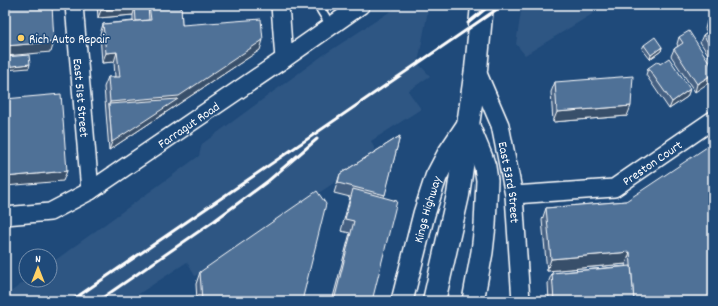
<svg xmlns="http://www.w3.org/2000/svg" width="718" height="306" font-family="Dekko,sans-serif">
<rect width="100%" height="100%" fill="#1f4a7a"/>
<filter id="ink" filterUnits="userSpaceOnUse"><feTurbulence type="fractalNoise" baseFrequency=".025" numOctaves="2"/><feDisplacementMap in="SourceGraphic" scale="8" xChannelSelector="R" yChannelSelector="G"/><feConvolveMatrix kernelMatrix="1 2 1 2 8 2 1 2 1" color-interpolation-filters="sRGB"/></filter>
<g filter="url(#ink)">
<g fill="#2e5683">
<path d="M400,5H429L418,63L430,76L408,91L421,109L371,141L377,154L195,276L187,262L128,301H5V296L27,280H50V264L199,156L202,144L322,56Z"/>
<path d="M522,5H607L525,55L516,44Z"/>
</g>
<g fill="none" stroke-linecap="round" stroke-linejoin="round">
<defs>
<path id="service" d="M318,5L331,26"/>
<g id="minor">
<path id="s1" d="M74,5L90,191"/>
<path d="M280,5L284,59"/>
<path id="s2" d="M476,69L500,125L514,195L521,301"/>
<path id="s3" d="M514,195L614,188L713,120"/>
<path id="s4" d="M5,216L50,212L90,191L284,59L361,5"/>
</g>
<g id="tertiary">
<path d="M468,124L482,158L485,167L487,180L485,225L482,252L473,301"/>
<path id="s5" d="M402,301L424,214L436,177L448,154L468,124"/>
</g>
<path id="primary" d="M434,301L458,195L476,69L482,5"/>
</defs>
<use href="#service" stroke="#fff" stroke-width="11"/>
<use href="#minor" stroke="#fff" stroke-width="20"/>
<use href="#tertiary" stroke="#fff" stroke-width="24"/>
<use href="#primary" stroke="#fff" stroke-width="25"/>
<use href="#service" stroke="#1f4a7a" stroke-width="8"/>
<use href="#minor" stroke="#1f4a7a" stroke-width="17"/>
<use href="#tertiary" stroke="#1f4a7a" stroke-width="21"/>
<use href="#primary" stroke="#1f4a7a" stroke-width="22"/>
<g stroke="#fff" stroke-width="3">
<path d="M468,23L490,5"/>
<path d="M71,301L503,5"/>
<path d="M98,301L214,221L268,181L317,139"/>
</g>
</g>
<g fill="#456182" stroke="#fff">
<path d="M97,5H181L182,25L260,50L109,150L104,87L108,77H115L114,62L102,63L100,34L103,24L133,21V15L98,18Z"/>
<path d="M713,18V62L700,42L703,35L707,32L705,29L707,21Z"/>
<path d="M679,37L713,68L695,92L671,56L674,49L678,46L677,44Z"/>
<path d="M644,45L662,47L661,51L650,59L642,49Z"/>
<path d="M660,64L690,89L687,97L669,109L646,75L648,68Z"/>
<path d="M555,82L627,116L553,122L551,92Z"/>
<path d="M400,136L384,197L372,301H332L350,233L341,231L350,197L334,193L340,174Z"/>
<path d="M626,201L713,301H549L548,283L552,273L626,266V264L547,271L542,220L546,208Z"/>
<path d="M200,272L302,301H197L196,284Z"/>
</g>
<g fill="#384f6a" stroke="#fff">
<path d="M135,7L133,15L98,18L101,10Z"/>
<path d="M263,40L260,50L109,150L112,142L109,104L110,102Z"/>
<path d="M54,42L51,52L5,56V46Z"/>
<path d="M662,47L661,51L650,59L651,55Z"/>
<path d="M117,52L114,62L102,63L106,53Z"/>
<path d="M30,64L29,68L5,70V67Z"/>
<path d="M713,74V80L695,92L697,84Z"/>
<path d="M690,89L687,97L669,109L672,102Z"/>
<path d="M631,106L627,116L553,122L557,112Z"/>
<path d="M67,171L63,181L5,186V177Z"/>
<path d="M630,252L626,264L547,271L551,259Z"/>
</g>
<g fill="#507197" stroke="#fff">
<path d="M5,5H52L54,42L5,46Z"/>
<path d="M101,5H148L149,20L136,21L135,7L101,10Z"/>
<path d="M149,5H181L182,25L261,19L263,40L179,96L110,102L108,77H120L117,52L106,53L103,24L151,20Z"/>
<path d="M713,18V50L703,35L712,29L707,21Z"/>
<path d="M689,31L713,68V74L697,84L674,49L683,43L679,37Z"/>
<path d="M655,37L662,47L651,55L644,45Z"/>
<path d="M29,55L30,64L5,67V57Z"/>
<path d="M669,58L690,89L672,102L648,68L658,61L660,64Z"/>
<path d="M633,76L631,106L557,112L555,82Z"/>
<path d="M61,94L67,171L5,177V99Z"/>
<path d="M178,99L112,142L109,104Z"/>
<path d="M400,136L385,195L338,183L340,174Z"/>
<path d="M713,143V301H634L630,252L551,259L546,208L626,201Z"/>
<path d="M353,189L397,201L372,301H334L354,221L345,219Z"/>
<path d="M317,191L326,204L302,301H202L200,272Z"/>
<path d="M631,266L634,301H554L552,273Z"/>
</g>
</g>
<circle fill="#ffd166" stroke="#1f4a7a" stroke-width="1.5" cx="21" cy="38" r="4"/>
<g text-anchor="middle" stroke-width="3" stroke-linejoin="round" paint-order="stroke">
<g font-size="13" fill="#fff" stroke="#1f4a7a" text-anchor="start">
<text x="29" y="43">Rich Auto Repair</text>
</g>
<g font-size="13" fill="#fff" stroke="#1f4a7a">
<text dy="5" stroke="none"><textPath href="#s1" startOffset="93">East 51st Street</textPath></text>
<text dy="5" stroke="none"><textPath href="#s4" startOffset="209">Farragut Road</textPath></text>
<text dy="5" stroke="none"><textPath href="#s3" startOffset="146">Preston Court</textPath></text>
<text dy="5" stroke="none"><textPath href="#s2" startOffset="119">East 53rd Street</textPath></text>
<text dy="5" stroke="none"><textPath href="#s5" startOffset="95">Kings Highway</textPath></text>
</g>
</g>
<rect width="718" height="306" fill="none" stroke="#1f4a7a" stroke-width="20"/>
<rect x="10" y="10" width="698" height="286" fill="none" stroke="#fff" stroke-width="1.5" filter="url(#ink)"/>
<g transform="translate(38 268)"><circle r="19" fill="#1f4a7a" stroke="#7992af"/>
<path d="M0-3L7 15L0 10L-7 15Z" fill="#ffd166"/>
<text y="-6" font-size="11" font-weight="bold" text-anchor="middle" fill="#ffffff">N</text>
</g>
</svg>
